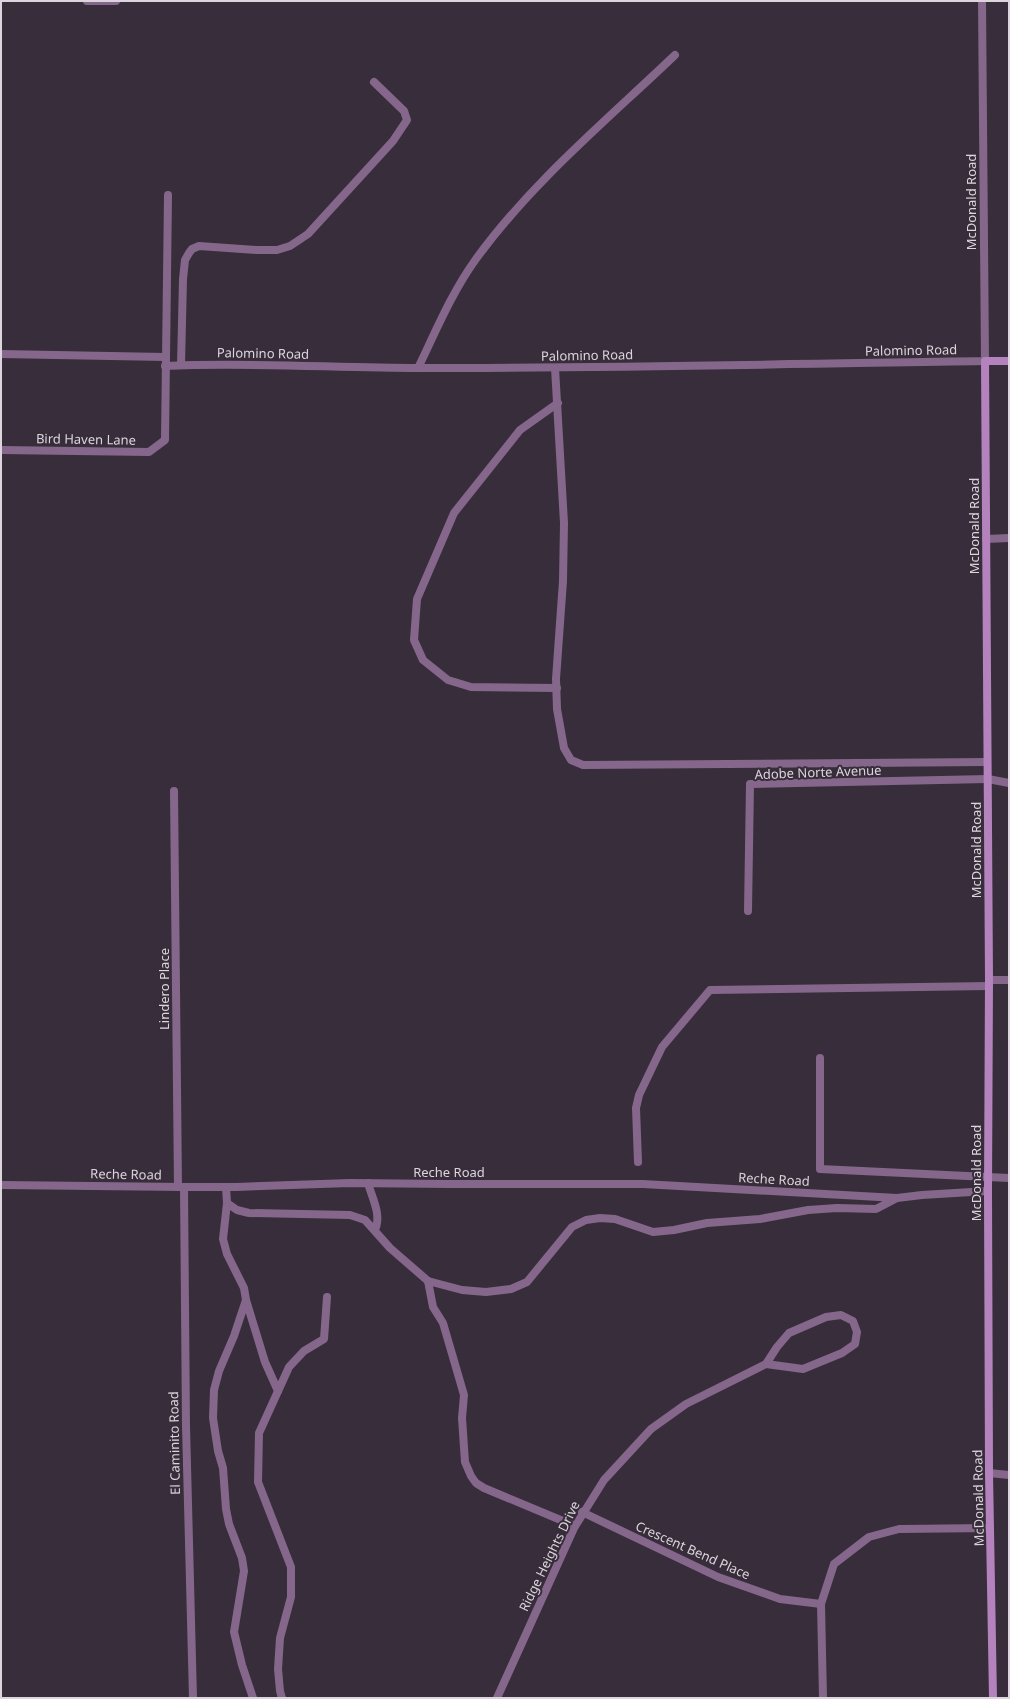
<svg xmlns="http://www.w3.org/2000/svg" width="1010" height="1699" font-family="'Noto Sans',sans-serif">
<rect width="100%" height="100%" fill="#382d3a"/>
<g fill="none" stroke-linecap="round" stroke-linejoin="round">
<g stroke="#85678b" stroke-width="8">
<path d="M1,354L165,357"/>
<path d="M181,365L183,279L185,260L189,253L192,249L199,246L257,250H277L290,246L308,234L393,141L407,120L404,111L374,82"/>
<path d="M418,368C436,331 452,292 476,259C532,182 607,120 675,55"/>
<path d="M557,688L471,687L448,680L423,660L414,640L417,599L454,513L520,430L558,403"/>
<path d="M988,779L1009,783"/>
<path d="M368,1183C372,1198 382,1215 375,1230"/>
<path d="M184,1187H236L350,1183L448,1184H643L897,1198"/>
<path d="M226,1187L227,1203L237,1210L249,1213L350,1215L365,1220L390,1248L428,1281L433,1307L443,1323L464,1395L462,1418L465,1462L471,1476L476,1483L484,1488L575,1526"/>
<path d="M227,1203L223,1239L227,1254L244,1288L246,1300L234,1336L219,1371L214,1390L213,1418L218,1451L223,1468L226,1509L229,1524L242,1558L244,1571L234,1632L242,1665L253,1698"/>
<path d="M428,1281L462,1290L486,1292L511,1289L527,1282L572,1227L586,1220L600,1218L615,1219L653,1232L674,1230L707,1223L760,1219L808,1210L837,1208L876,1209L897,1198L922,1195L988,1191"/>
<path d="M246,1300L265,1362L278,1391"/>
<path d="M282,1698L280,1691L278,1669L280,1638L291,1597V1567L258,1482L259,1433L289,1367L304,1351L324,1339L327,1297"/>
</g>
<g stroke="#85678b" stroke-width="8">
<path d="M87,1H116"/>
<path d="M165,366C250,362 335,368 420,368C609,368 797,364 985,361L982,1"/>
<path d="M555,368L564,523L563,581L556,679L557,709L564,748L571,760L583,765L987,762"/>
<path d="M1,450L149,452L165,440L168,195"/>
<path d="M986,539L1009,538"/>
<path d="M174,791L178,1187"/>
<path d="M748,911L750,784L988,779"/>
<path d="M989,980H1009"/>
<path d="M820,1058V1169L1009,1178"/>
<path d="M638,1162L636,1108L639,1095L662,1047L710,990L989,986"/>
<path d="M1,1185L184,1187L186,1426L193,1698"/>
<path d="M989,1473L1009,1475"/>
<path d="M582,1512L718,1577L780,1599L821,1604"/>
<path d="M497,1698L574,1528L604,1480L651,1429L686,1404L766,1364L777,1347L789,1333L826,1317L841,1315L853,1321L857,1332L855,1344L842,1353L803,1369L766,1364"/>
<path d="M823,1698L821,1604L834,1564L869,1537L899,1529L990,1528"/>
</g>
<path stroke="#b483be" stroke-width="8" d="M993,1698L989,1473L988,1191L989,980L985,361H1009"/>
</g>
<g text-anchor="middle" stroke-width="4" stroke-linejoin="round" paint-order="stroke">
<g font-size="13" fill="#dcd5dd" stroke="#382d3a">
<text transform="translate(971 202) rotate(-90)" y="5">McDonald Road</text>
<text transform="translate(911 350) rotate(-1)" y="5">Palomino Road</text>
<text transform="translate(263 353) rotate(1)" y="5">Palomino Road</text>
<text transform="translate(587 355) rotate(-1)" y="5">Palomino Road</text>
<text transform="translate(86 439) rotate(1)" y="5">Bird Haven Lane</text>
<text transform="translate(974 526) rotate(-90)" y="5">McDonald Road</text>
<text transform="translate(818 772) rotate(-2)" y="5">Adobe Norte Avenue</text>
<text transform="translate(976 850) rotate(-90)" y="5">McDonald Road</text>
<text transform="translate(164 989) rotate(-90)" y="5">Lindero Place</text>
<text x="449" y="1177">Reche Road</text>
<text transform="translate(976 1173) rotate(-90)" y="5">McDonald Road</text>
<text transform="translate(126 1174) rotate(1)" y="5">Reche Road</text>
<text transform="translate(774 1179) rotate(3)" y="5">Reche Road</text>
<text transform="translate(174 1443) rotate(-91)" y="5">El Caminito Road</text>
<text transform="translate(978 1498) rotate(-91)" y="5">McDonald Road</text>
<text transform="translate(693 1550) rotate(24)" y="5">Crescent Bend Place</text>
<text transform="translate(549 1556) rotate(-64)" y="5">Ridge Heights Drive</text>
</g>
</g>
<rect width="1010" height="1699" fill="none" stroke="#dcd5dd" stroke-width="4"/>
</svg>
